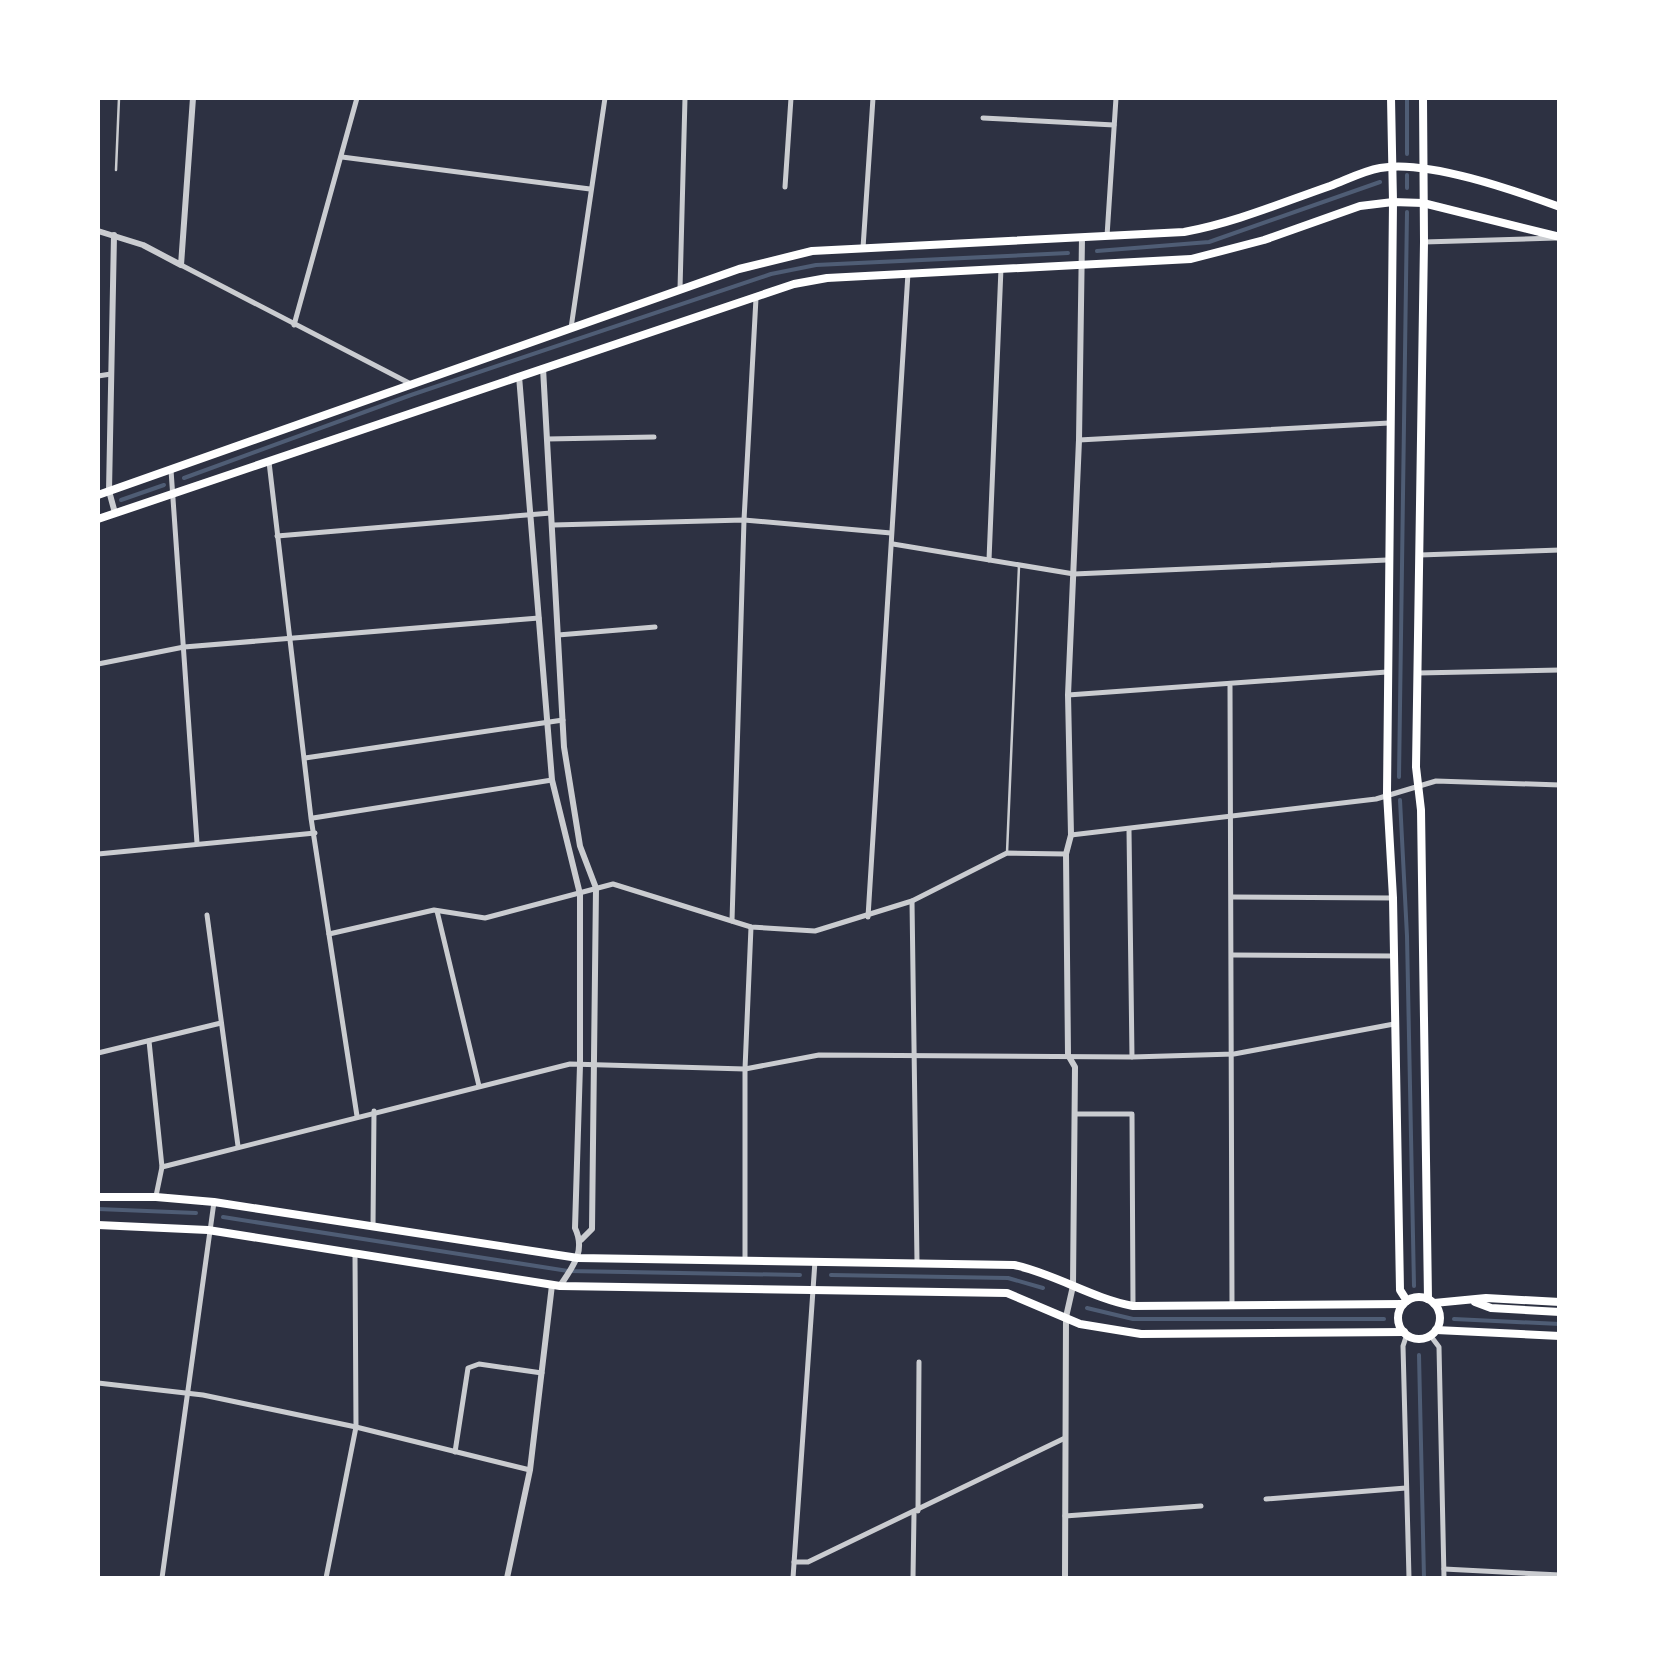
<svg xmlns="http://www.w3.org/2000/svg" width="1657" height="1676" font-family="'Public Sans',sans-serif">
<rect width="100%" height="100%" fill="#2d3142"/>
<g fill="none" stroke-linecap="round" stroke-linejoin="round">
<g stroke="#4f5d75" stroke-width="4">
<path d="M1407,98V154"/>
<path d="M1407,188V175"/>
<path d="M1097,251L1209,242L1380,182"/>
<path d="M184,478L411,395L771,274L816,265L1068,253"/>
<path d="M121,500L164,485"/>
<path d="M1399,777L1407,212"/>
<path d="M1400,800L1407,936L1414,1286"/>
<path d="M98,1209L196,1213"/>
<path d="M223,1217L568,1271L800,1275"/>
<path d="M831,1275L1008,1278L1043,1288"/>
<path d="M1087,1308L1133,1319H1384"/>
<path d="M1454,1319L1560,1324"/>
<path d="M1419,1355L1424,1578"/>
</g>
<g stroke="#caccd0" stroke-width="2.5">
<path d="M116,170L119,98"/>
<path d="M1007,853L1019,566"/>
</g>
<g stroke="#caccd0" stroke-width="5">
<path d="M983,118L1114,125"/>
<path d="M342,157L590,189"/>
<path d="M785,187L791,98"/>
<path d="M1107,236L1116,98"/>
<path d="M1424,242L1556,238"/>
<path d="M863,248L873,98"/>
<path d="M181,265L409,383"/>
<path d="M680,289L685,98"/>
<path d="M294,325L357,98"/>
<path d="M571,328L605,98"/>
<path d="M98,376L111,374"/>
<path d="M547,439L654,437"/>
<path d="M1079,440L1389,423"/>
<path d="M269,462L311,818L357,1116"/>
<path d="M171,470L197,843"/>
<path d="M553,525L744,520L891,533"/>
<path d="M277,536L551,513"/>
<path d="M893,544L1074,574L1387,560"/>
<path d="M1420,555L1560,550"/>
<path d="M989,560L1001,268"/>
<path d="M558,635L655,627"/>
<path d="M98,664L184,647L539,618"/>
<path d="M1418,673L1560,670"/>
<path d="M1230,686L1232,1304"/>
<path d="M1068,695L1387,672"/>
<path d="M305,758L563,720"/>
<path d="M313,818L552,780"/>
<path d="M1129,830L1132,1057"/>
<path d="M1071,835L1376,799L1436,781L1560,785"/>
<path d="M98,854L315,833"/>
<path d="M1233,897L1393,898"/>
<path d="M912,901L917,1262"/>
<path d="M437,911L479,1086"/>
<path d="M207,915L238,1146"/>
<path d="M868,917L908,273"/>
<path d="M732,921L744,520L756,298"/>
<path d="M329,934L434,910L485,918L613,884L751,927L815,931L912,901L1007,853L1066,854"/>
<path d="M1233,955L1394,956"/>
<path d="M149,1041L162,1167"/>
<path d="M98,1053L221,1023"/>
<path d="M1075,1114H1132L1133,1306"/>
<path d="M156,1196L162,1167L570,1064L745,1069L819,1055L1132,1057L1234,1054L1394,1024"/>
<path d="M373,1227L374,1111"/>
<path d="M745,1259V1069L751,927"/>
<path d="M1407,1334L1403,1346L1409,1578"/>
<path d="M1430,1335L1439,1347L1444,1578"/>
<path d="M98,1383L203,1395L356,1427L530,1470"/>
<path d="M455,1452L468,1368L479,1364L542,1373"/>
<path d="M1266,1499L1406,1488"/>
<path d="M918,1511L919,1362"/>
<path d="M1065,1516L1201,1506"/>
<path d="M794,1562H808L1065,1438"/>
<path d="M1444,1569L1560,1575"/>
<path d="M162,1578L214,1202"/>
<path d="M326,1578L356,1427L355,1254"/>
<path d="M793,1578L815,1261"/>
<path d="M913,1578L914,1513"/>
</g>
<g stroke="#caccd0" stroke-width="6">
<path d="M98,231L143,245L181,265L193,98"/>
<path d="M114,235L109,491L115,513"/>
<path d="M543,368L564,747L580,846L596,888L592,1229L581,1240"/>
<path d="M519,376L552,780L580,894V1065L575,1228C586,1251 573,1266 560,1286"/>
<path d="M507,1578L530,1470L552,1285"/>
<path d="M1065,1578L1066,1317L1073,1286L1075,1067L1068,1055L1066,854L1071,835L1068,695L1079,440L1082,238"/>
</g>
<g stroke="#fff" stroke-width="8">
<path d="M1391,98L1393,202L1387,793L1393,898L1400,1290L1407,1301"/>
<path d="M1423,98L1424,242L1416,767L1421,810L1428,1299"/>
<path d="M98,495L739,269L812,251L1184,232C1234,223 1281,203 1330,186C1346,180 1363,171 1380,168C1426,159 1516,191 1560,207"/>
<path d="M98,519L794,284L827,278L1191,259L1264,240L1360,206L1393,202L1423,203L1560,237"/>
<path d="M98,1197H156L214,1202L578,1258L1014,1265C1056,1274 1091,1298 1133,1306L1403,1304"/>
<path d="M98,1225L208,1230L560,1286L1007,1293L1080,1324L1141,1334L1404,1332"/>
<circle cx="1419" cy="1318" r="21"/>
<path d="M1475,1302L1491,1308L1560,1312"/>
<path d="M1434,1303L1486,1298L1560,1302"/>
<path d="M1436,1330L1560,1336"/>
</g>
</g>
<rect width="1657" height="1676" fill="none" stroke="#ffffff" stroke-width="200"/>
</svg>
